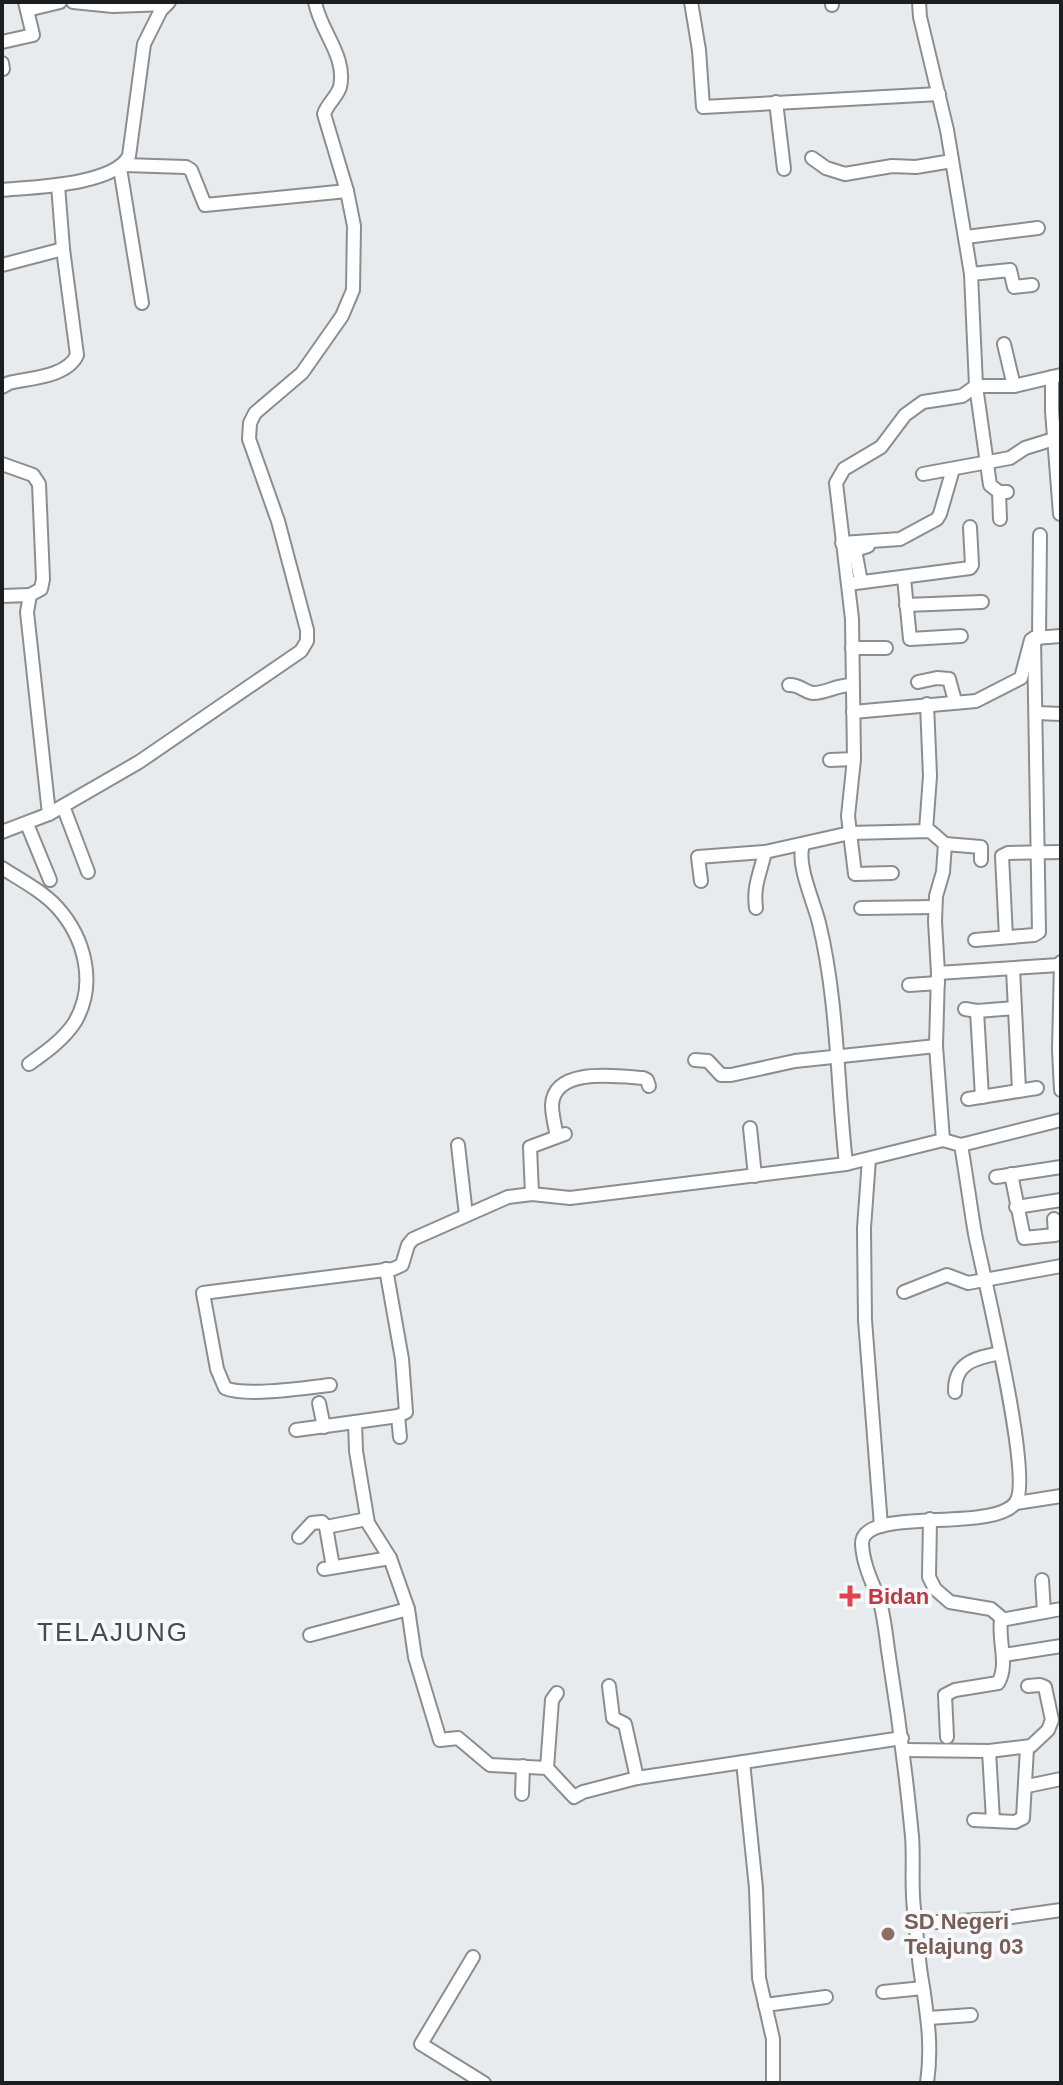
<svg xmlns="http://www.w3.org/2000/svg" width="1063" height="2085" font-family="Arial,sans-serif">
<rect width="100%" height="100%" fill="#e8ebee"/>
<g fill="none" stroke-linecap="round" stroke-linejoin="round">
<defs>
<g id="minor">
<path d="M73,2L113,6L167,4"/>
<path d="M691,2L699,50L703,107L939,94"/>
<path d="M832,2V5"/>
<path d="M919,2L920,17L947,130L971,274L976,386L990,485L999,492H1007"/>
<path d="M27,10L60,2"/>
<path d="M2,42L33,35L25,2"/>
<path d="M2,63L3,69"/>
<path d="M776,102L784,169"/>
<path d="M812,158L826,168L845,174L892,166L916,167L952,161"/>
<path d="M124,165L186,167L191,170L205,205L347,191"/>
<path d="M120,168L142,303"/>
<path d="M2,190C33,187 114,185 129,156L144,44L161,10L169,2"/>
<path d="M966,237L1038,228"/>
<path d="M2,265L63,249"/>
<path d="M971,274L1010,270L1014,287L1032,285"/>
<path d="M1004,344L1014,386"/>
<path d="M1052,377V411L1060,514"/>
<path d="M2,387L9,383C30,378 67,377 77,355L63,249L58,185"/>
<path d="M2,464L33,475L39,484L43,579L41,589L30,595L27,612L49,814"/>
<path d="M923,474L1010,458L1025,448L1054,439"/>
<path d="M999,492L1000,519"/>
<path d="M842,543L900,539L937,519L940,514L953,469"/>
<path d="M904,578L910,639L961,636"/>
<path d="M861,582L855,550L868,546"/>
<path d="M848,584L970,568L972,565L970,527"/>
<path d="M2,596L30,595"/>
<path d="M906,605L982,602"/>
<path d="M1034,638L1061,636"/>
<path d="M1039,638L1040,535"/>
<path d="M852,648H886"/>
<path d="M918,682L937,678L949,679L955,701"/>
<path d="M789,685C799,684 804,692 813,693C828,693 835,685 852,685"/>
<path d="M853,712L976,701L1021,678L1031,640"/>
<path d="M1037,713L1061,714"/>
<path d="M830,760L854,759"/>
<path d="M63,806L88,872"/>
<path d="M27,824L50,880"/>
<path d="M926,830L930,776L927,704"/>
<path d="M2,832L49,814L139,762L301,651L307,641V630L278,521L249,439L250,423L255,413L302,373L342,316L353,290L354,226L347,191L324,114C327,104 337,97 340,87C347,56 320,31 315,2"/>
<path d="M945,844L981,847V860"/>
<path d="M803,845C796,864 814,902 819,923C838,1001 837,1084 846,1164"/>
<path d="M2,868C21,880 42,891 57,907C85,938 97,984 75,1022C64,1039 46,1052 29,1064"/>
<path d="M701,881L698,857L765,852L850,833L855,874L892,873"/>
<path d="M756,908C753,886 760,874 765,852"/>
<path d="M861,908L935,907"/>
<path d="M1006,937L1002,856L1008,853L1061,852"/>
<path d="M975,940L1034,935L1039,932L1034,638"/>
<path d="M1061,962L1059,1050L1061,1090"/>
<path d="M1013,969L1019,1090"/>
<path d="M938,973L1059,965"/>
<path d="M909,985L938,983"/>
<path d="M965,1009L977,1011L1015,1008"/>
<path d="M977,1011L982,1097"/>
<path d="M695,1060L708,1061L721,1075H731L795,1061L936,1046"/>
<path d="M968,1099L1037,1088"/>
<path d="M750,1128L755,1176"/>
<path d="M557,1136C555,1127 552,1115 552,1105C554,1067 616,1076 643,1078L647,1080L649,1086"/>
<path d="M943,1140L936,1046L938,973L935,921L936,896L943,872L945,844L930,831L850,833L848,816L854,759L852,619L836,483L844,469L881,447L905,415L923,402L962,396L976,386H1014L1061,375"/>
<path d="M458,1145L466,1215"/>
<path d="M869,1159L864,1228L865,1320L881,1526"/>
<path d="M1011,1174L1024,1238L1055,1235L1054,1219"/>
<path d="M996,1177L1061,1167"/>
<path d="M532,1194L530,1147L565,1134"/>
<path d="M1016,1207L1061,1200"/>
<path d="M386,1269L402,1359L406,1412L398,1416L355,1422L356,1451L368,1523L390,1558L408,1609L415,1657L440,1740L458,1738L490,1765L547,1768L574,1797L583,1792L637,1778L902,1738"/>
<path d="M904,1292L947,1275L968,1283L1061,1266"/>
<path d="M330,1385C306,1388 245,1397 225,1388L217,1369L203,1293L393,1269L402,1265L408,1245L413,1239L508,1197L532,1194L570,1198L846,1164L943,1140L961,1145L1061,1120"/>
<path d="M955,1392C954,1362 976,1358 1000,1353"/>
<path d="M319,1403L324,1427"/>
<path d="M398,1416L400,1437"/>
<path d="M296,1430L355,1422"/>
<path d="M1016,1503L1061,1496"/>
<path d="M930,1519L929,1577L935,1589L950,1602L991,1609L1003,1619"/>
<path d="M326,1527L367,1519"/>
<path d="M299,1537L312,1523L322,1522L326,1527L333,1567"/>
<path d="M324,1569L390,1558"/>
<path d="M1042,1580L1044,1612"/>
<path d="M310,1635L408,1609"/>
<path d="M1004,1655L1061,1646"/>
<path d="M609,1686L613,1718L625,1724L637,1778"/>
<path d="M947,1737L945,1695L955,1690L998,1683C1009,1665 998,1641 1001,1620L1061,1609"/>
<path d="M904,1750L989,1751L1031,1746L1048,1730L1052,1720L1045,1687L1040,1685L1028,1686"/>
<path d="M989,1751L993,1820"/>
<path d="M743,1762L756,1888L759,1978L773,2039V2083"/>
<path d="M547,1768L552,1700L557,1693"/>
<path d="M1027,1786L1061,1779"/>
<path d="M522,1794L523,1766"/>
<path d="M974,1820L1015,1822L1023,1818L1027,1748"/>
<path d="M917,1923L998,1919L1061,1910"/>
<path d="M473,1957L421,2044L484,2083"/>
<path d="M883,1992L923,1988"/>
<path d="M765,2005L826,1997"/>
<path d="M929,2018L971,2015"/>
<path d="M927,2083C932,2048 928,2021 923,1987C918,1961 917,1935 914,1909C911,1885 914,1860 912,1836C906,1774 898,1712 888,1650C886,1634 884,1617 880,1602C873,1584 863,1565 862,1544C861,1505 995,1534 1016,1502C1033,1477 983,1274 975,1234C970,1204 966,1174 961,1145"/>
</g>
</defs>
<use href="#minor" stroke="#8b8e90" stroke-width="16"/>
<use href="#minor" stroke="#fff" stroke-width="12"/>
</g>
<path fill="#e0444e" stroke="#f6f8fb" stroke-width="3" d="M846 1584h8v8h8v8h-8v8h-8v-8h-8v-8h8z"/>
<circle fill="#8d6e63" stroke="#f6f8fb" stroke-width="3" cx="888" cy="1934" r="8"/>
<g text-anchor="middle" stroke-width="8" stroke-linejoin="round" paint-order="stroke">
<g font-size="22" font-weight="bold" fill="#be3a42" stroke="#f6f8fb" text-anchor="start">
<text x="868" y="1604">Bidan</text>
</g>
<g font-size="22" font-weight="bold" fill="#785e54" stroke="#f6f8fb" text-anchor="start">
<text x="904" y="1929">SD Negeri<tspan x="904" dy="25">Telajung 03</tspan></text>
</g>
<g font-size="26" letter-spacing="2" fill="#47494b" stroke="#f6f8fb">
<text x="113" y="1641">TELAJUNG</text>
</g>
</g>
<rect width="1063" height="2085" fill="none" stroke="#1c1d1e" stroke-width="8"/>
</svg>
